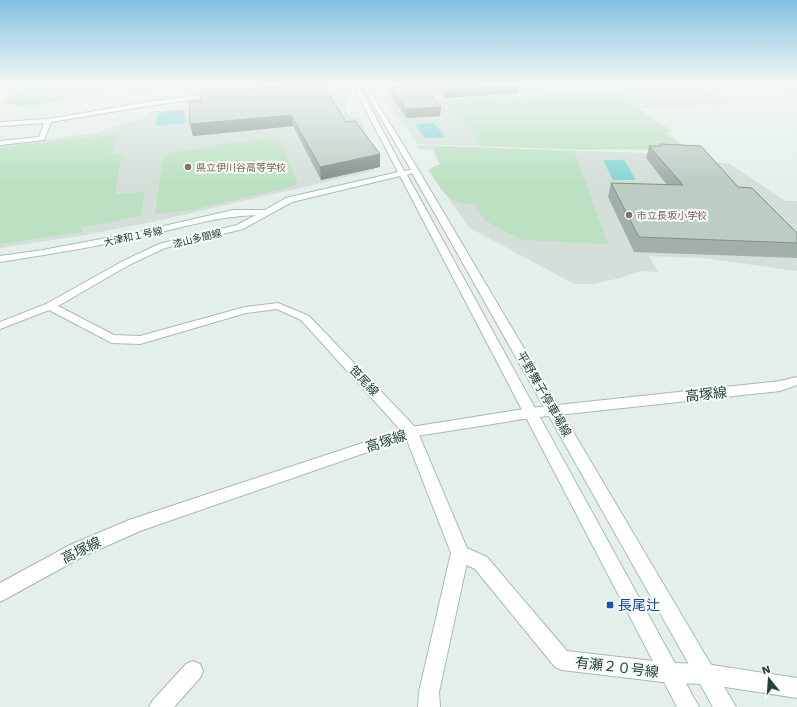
<svg xmlns="http://www.w3.org/2000/svg" width="797" height="707" font-family="'Work Sans','Noto Sans JP',sans-serif">
<rect width="100%" height="100%" fill="#e5efe9"/>
<g fill="#d3dfd8">
<path d="M297,83H343L350,102L343,106L349,116L360,118L378,164L373,171L157,221L85,235L0,248V146L95,133L149,116V112L191,108L189,100L261,90Z"/>
<path d="M407,83H550L556,87H592L600,90L697,86L733,104L638,108L672,131L669,134L686,147L589,150L418,144L382,96L424,93L419,85L410,86Z"/>
<path d="M417,145L705,155L716,162L730,164L785,201H797V271L703,258L649,256L658,272L640,271L620,278L593,284H574L470,228L428,170L440,164L433,150L418,149Z"/>
</g>
<g fill="#bce1c2">
<path d="M32,83H183L162,88L131,89L114,87L82,91L58,101L32,108L0,102L17,92L32,85Z"/>
<path d="M615,91L668,130L665,134L682,146L678,150L596,149L589,150L480,146L479,140L448,105L457,100Z"/>
<path d="M117,135L111,155L122,154L115,194L145,192L141,216L82,227V232L0,244V147Z"/>
<path d="M279,138L298,185L192,210L155,214L163,158L173,153L234,143Z"/>
<path d="M438,146L574,151L608,244L522,240L484,220L475,204C447,205 443,190 428,170L440,164L433,150Z"/>
</g>
<g fill="#89d5d7">
<path d="M184,110L185,123L156,126L157,113Z"/>
<path d="M434,123L445,137L425,138L415,124Z"/>
<path d="M603,160H624L636,180H613Z"/>
</g>
<g fill="none" stroke-linecap="round" stroke-linejoin="round">
<defs>
<g id="street">
<path d="M283,83H293L243,93L240,91Z"/>
<path d="M777,83H783L797,87V91Z"/>
<path d="M215,93L218,95L217,96L148,106L51,122L44,140L0,145V141L39,137L44,123L0,126V122L48,119L148,102Z"/>
<path d="M797,377V385L780,391L530,418L411,437L140,531L82,557L0,602V583L70,545L129,520L411,427L530,408L780,381Z"/>
<path d="M460,545L487,557L567,651L671,663L706,664L797,678V698L706,684L671,683L562,670L555,667L475,569L454,559L451,553L454,547Z"/>
<path d="M193,661L200,664L203,671L200,678L174,707H149L153,700L186,664Z"/>
</g>
<path id="secondary" d="M354,83L358,84L404,171L411,170L368,96L358,83H362L373,96L419,171L736,707H713L412,173L407,175L699,707H677L400,176L292,202L243,229L165,248L129,265L58,306L114,335L140,336L245,307L278,303L309,316L416,428L469,553L439,692L440,707H418L419,692L451,553L405,435L301,320L277,309L246,313L140,344L112,343L49,310L0,329V322L46,304L123,261L159,244L237,225L256,215C216,216 178,229 139,237C93,247 46,255 0,262V256L43,250L138,232L233,210H265L286,198L398,172L352,84Z"/>
</defs>
<use href="#street" stroke="#a7b8b0" stroke-width="2"/>
<use href="#secondary" stroke="#a5bfb2" stroke-width="2"/>
<use href="#street" fill="#fff" fill-rule="evenodd"/>
<use href="#secondary" fill="#fff" fill-rule="evenodd"/>
</g>
<g fill="#a2b0a9">
<path d="M428,83H516L518,93L445,98Z"/>
<path d="M391,87L441,107L440,116L406,118L391,96Z"/>
<path d="M201,101L346,122L380,167L321,180L293,126L193,136L190,124Z"/>
<path d="M660,144L738,187L797,233V258L634,252L608,197L611,183L667,185L646,158L649,146H659Z"/>
</g>
<g fill="#849089">
<path d="M520,85L518,93L445,98L446,90Z"/>
<path d="M441,107L440,116L406,118V109Z"/>
<path d="M291,115L293,126L193,136L190,124Z"/>
<path d="M380,154V167L321,180L320,167Z"/>
</g>
<g fill="#bccdc4" stroke="#849089">
<path d="M322,83L346,122L355,121L380,154L320,167L291,115L190,124L189,102L201,101L200,93Z"/>
<path d="M437,83H516L520,85L446,90Z"/>
<path d="M423,85L441,107L406,109L391,87Z"/>
<path d="M660,144L701,146L738,187L752,188L797,233V243L639,237L611,183L683,185L649,146H661Z"/>
</g>
<linearGradient id="sky" x2="0" y2="1"><stop stop-color="#82c1e1"/><stop offset="0.46" stop-color="#f3f8f5"/><stop offset="1" stop-color="#f3f8f5" stop-opacity="0"/></linearGradient>
<rect width="797" height="182" fill="url(#sky)"/>
<g fill="#8d6e63" stroke="#f6fbf8" stroke-width="1.5">
<circle cx="188" cy="167" r="4"/>
<circle cx="629" cy="215" r="4"/>
</g>
<rect fill="#1a4fb4" stroke="#f6fbf8" stroke-width="1.5" x="606" y="601" width="8" height="8" rx="2"/>
<g text-anchor="middle" stroke-width="4" stroke-linejoin="round" paint-order="stroke">
<g font-size="10" fill="#785e54" stroke="#f6fbf8" text-anchor="start">
<text x="196" y="171">県立伊川谷高等学校</text>
<text x="637" y="219">市立長坂小学校</text>
</g>
<g font-size="10" fill="#224336" stroke="#f6fbf8">
<text transform="translate(133 236) rotate(-12)" y="4">大津和１号線</text>
<text transform="translate(197 238) rotate(-14)" y="4">漆山多聞線</text>
</g>
<g font-size="12" fill="#224336" stroke="#f6fbf8">
<text transform="translate(364 381) rotate(47)" y="4">笹尾線</text>
<text transform="translate(544 394) rotate(60)" y="4">平野舞子停車場線</text>
</g>
<g font-size="14" fill="#224336" stroke="#f6fbf8">
<text transform="translate(706 394) rotate(-6)" y="5">高塚線</text>
<text transform="translate(386 441) rotate(-18)" y="5">高塚線</text>
<text transform="translate(81 550) rotate(-26)" y="5">高塚線</text>
<text transform="translate(617 667) rotate(7)" y="5">有瀬２０号線</text>
</g>
<g font-size="14" fill="#164399" stroke="#f6fbf8" text-anchor="start">
<text x="618" y="610">長尾辻</text>
</g>
</g>
<g transform="translate(769 679) rotate(343)" stroke="#f6fbf8" stroke-width="3" paint-order="stroke">
<path d="M0-3L7 15L0 10L-7 15Z" fill="#224336"/>
<text y="-6" font-size="11" font-weight="bold" text-anchor="middle" fill="#224336">N</text>
</g>
</svg>
